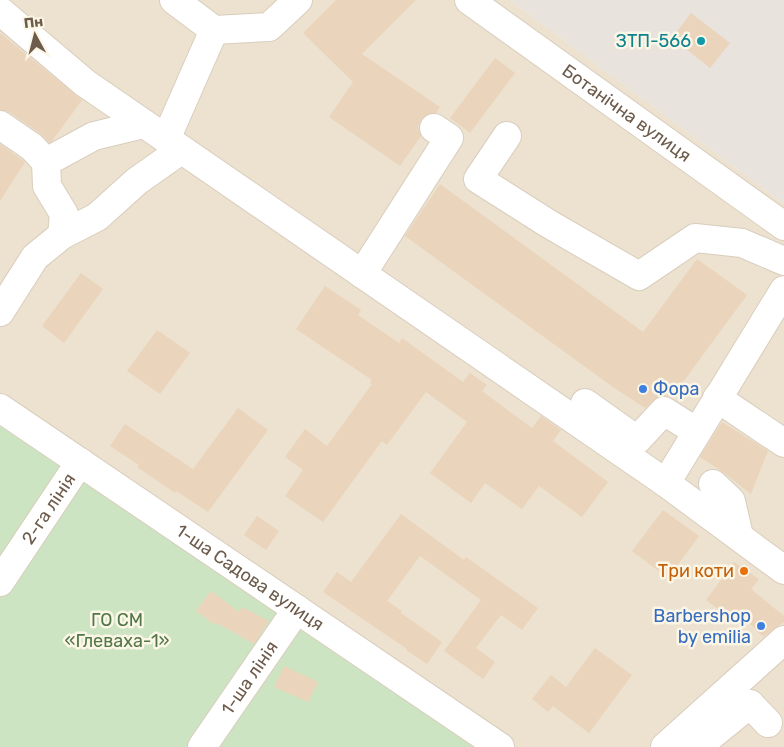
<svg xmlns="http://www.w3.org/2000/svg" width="784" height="747" font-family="Rubik,sans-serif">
<rect width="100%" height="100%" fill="#f9f2e1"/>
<path fill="#ece2cf" d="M0,0H510L784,204V747H493L0,411Z"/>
<path fill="#e8e3dc" d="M510,0H784V204Z"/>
<path fill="#cce4c2" d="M0,411L493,747H0Z"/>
<g fill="#ebd4bc">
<path d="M336,0H416L362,54L440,107L436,113L428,114L421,119L418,127L421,136L400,166L329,117L353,82L303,33Z"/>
<path d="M691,13L730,43L710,68L672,38Z"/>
<path d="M0,33L82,100L52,141L49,143L41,134L9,112L0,110Z"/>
<path d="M495,58L515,73L470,133L450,118Z"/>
<path d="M0,144L25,162L0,201Z"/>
<path d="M440,184L643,332L697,259L747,295L675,393L671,397L665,395L658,397L645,408L610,385L405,236Z"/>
<path d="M81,273L103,289L64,343L42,326Z"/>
<path d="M325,286L361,310L358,315L399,343L402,338L463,382L470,373L487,385L482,391L532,428L541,416L561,430L553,441L608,482L582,517L539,486L522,509L485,483L471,503L430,473L467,422L426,392L387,445L382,441L323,522L285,496L303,470L285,457L305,429L327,446L372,384L370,383L372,380L296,329Z"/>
<path d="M157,330L190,353L160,394L127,371Z"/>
<path d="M238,408L268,430L208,512L176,491L175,493L137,467L139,465L110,446L125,424L193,469Z"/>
<path d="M722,422L768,451L751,494L723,472L700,457Z"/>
<path d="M663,510L699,536L668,578L632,551Z"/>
<path d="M401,514L464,560L466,557L538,608L522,630L501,615L476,648L495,662L483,679L444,651L481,600L420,556L387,601L402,611L401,613L442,642L427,664L406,650L407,649L323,592L337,572L351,582Z"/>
<path d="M257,516L279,531L266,550L244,535Z"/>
<path d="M734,562L759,579L751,589L784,616V622L763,637L736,610L730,618L706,600Z"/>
<path d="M211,591L239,612L242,607L269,621L254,644L217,623L215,625L196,611Z"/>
<path d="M595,648L632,675L589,733L553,706L548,712L532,699L551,675L566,687Z"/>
<path d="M284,666L318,682L308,702L274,687Z"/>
</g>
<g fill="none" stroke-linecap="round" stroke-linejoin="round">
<defs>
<g id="minor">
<path d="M174,0L214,30L269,27L298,0"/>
<path id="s1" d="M469,0L784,226"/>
<path d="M0,11L85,83L666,483"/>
<path d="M0,125L32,147L46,162"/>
<path d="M507,136L478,179L549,224L639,276L695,238L742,243L784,261"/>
<path d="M166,139L214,30"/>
<path d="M62,235L97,217L137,181L181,150"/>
<path d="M362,274L449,138L434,128"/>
<path d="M784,290L666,483L784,570"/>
<path d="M0,312L35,257L62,235L64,214L47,186L46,162L94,136L144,124"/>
<path d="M717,398L784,443"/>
<path d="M585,403L637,440L664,411L697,432"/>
<path id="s2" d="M0,408L500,747"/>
<path d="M713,484L731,501L739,536"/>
<path id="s3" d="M0,582L80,462"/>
<path id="s4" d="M202,747L297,609"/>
<path d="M665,747L784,640"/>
<path d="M697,747L750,704L768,723"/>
</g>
</defs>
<use href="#minor" stroke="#d9cdbd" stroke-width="30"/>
<use href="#minor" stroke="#fff" stroke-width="28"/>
</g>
<circle fill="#0f9aa8" stroke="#fcf6e7" stroke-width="2" cx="701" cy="41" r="5"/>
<g fill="#3f7fe0" stroke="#fcf6e7" stroke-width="2">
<circle cx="643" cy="389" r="5"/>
<circle cx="761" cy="626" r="5"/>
</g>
<circle fill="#e8710a" stroke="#fcf6e7" stroke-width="2" cx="744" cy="571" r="5"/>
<g text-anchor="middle" stroke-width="5" stroke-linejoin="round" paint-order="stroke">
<g font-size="18" fill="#0d838f" stroke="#fcf6e7" text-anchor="end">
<text x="691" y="47">ЗТП-566</text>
</g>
<g font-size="18" fill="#6d5b4b" stroke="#fcf6e7">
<text dy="6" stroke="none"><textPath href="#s1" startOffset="194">Ботанічна вулиця</textPath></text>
<text dy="6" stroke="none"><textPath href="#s3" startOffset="88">2-га лінія</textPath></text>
<text dy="6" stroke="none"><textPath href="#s2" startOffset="302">1-ша Садова вулиця</textPath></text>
<text dy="6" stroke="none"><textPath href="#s4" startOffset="84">1-ша лінія</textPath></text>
</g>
<g font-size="18" fill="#366cbe" stroke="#fcf6e7" text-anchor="start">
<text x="653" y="395">Фора</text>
<text x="751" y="622" text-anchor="end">Barbershop<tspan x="751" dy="21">by emilia</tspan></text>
</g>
<g font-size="18" fill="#c56008" stroke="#fcf6e7" text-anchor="end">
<text x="734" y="577">Три коти</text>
</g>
<g font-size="18" fill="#517748" stroke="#fcf6e7">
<text x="117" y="626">ГО СМ<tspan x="117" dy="21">«Глеваха-1»</tspan></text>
</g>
</g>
<g transform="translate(35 35) rotate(353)" stroke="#fcf6e7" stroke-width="4" paint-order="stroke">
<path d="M0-4L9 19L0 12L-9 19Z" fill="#6d5b4b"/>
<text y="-8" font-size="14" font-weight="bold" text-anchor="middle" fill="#6d5b4b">Пн</text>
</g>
</svg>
